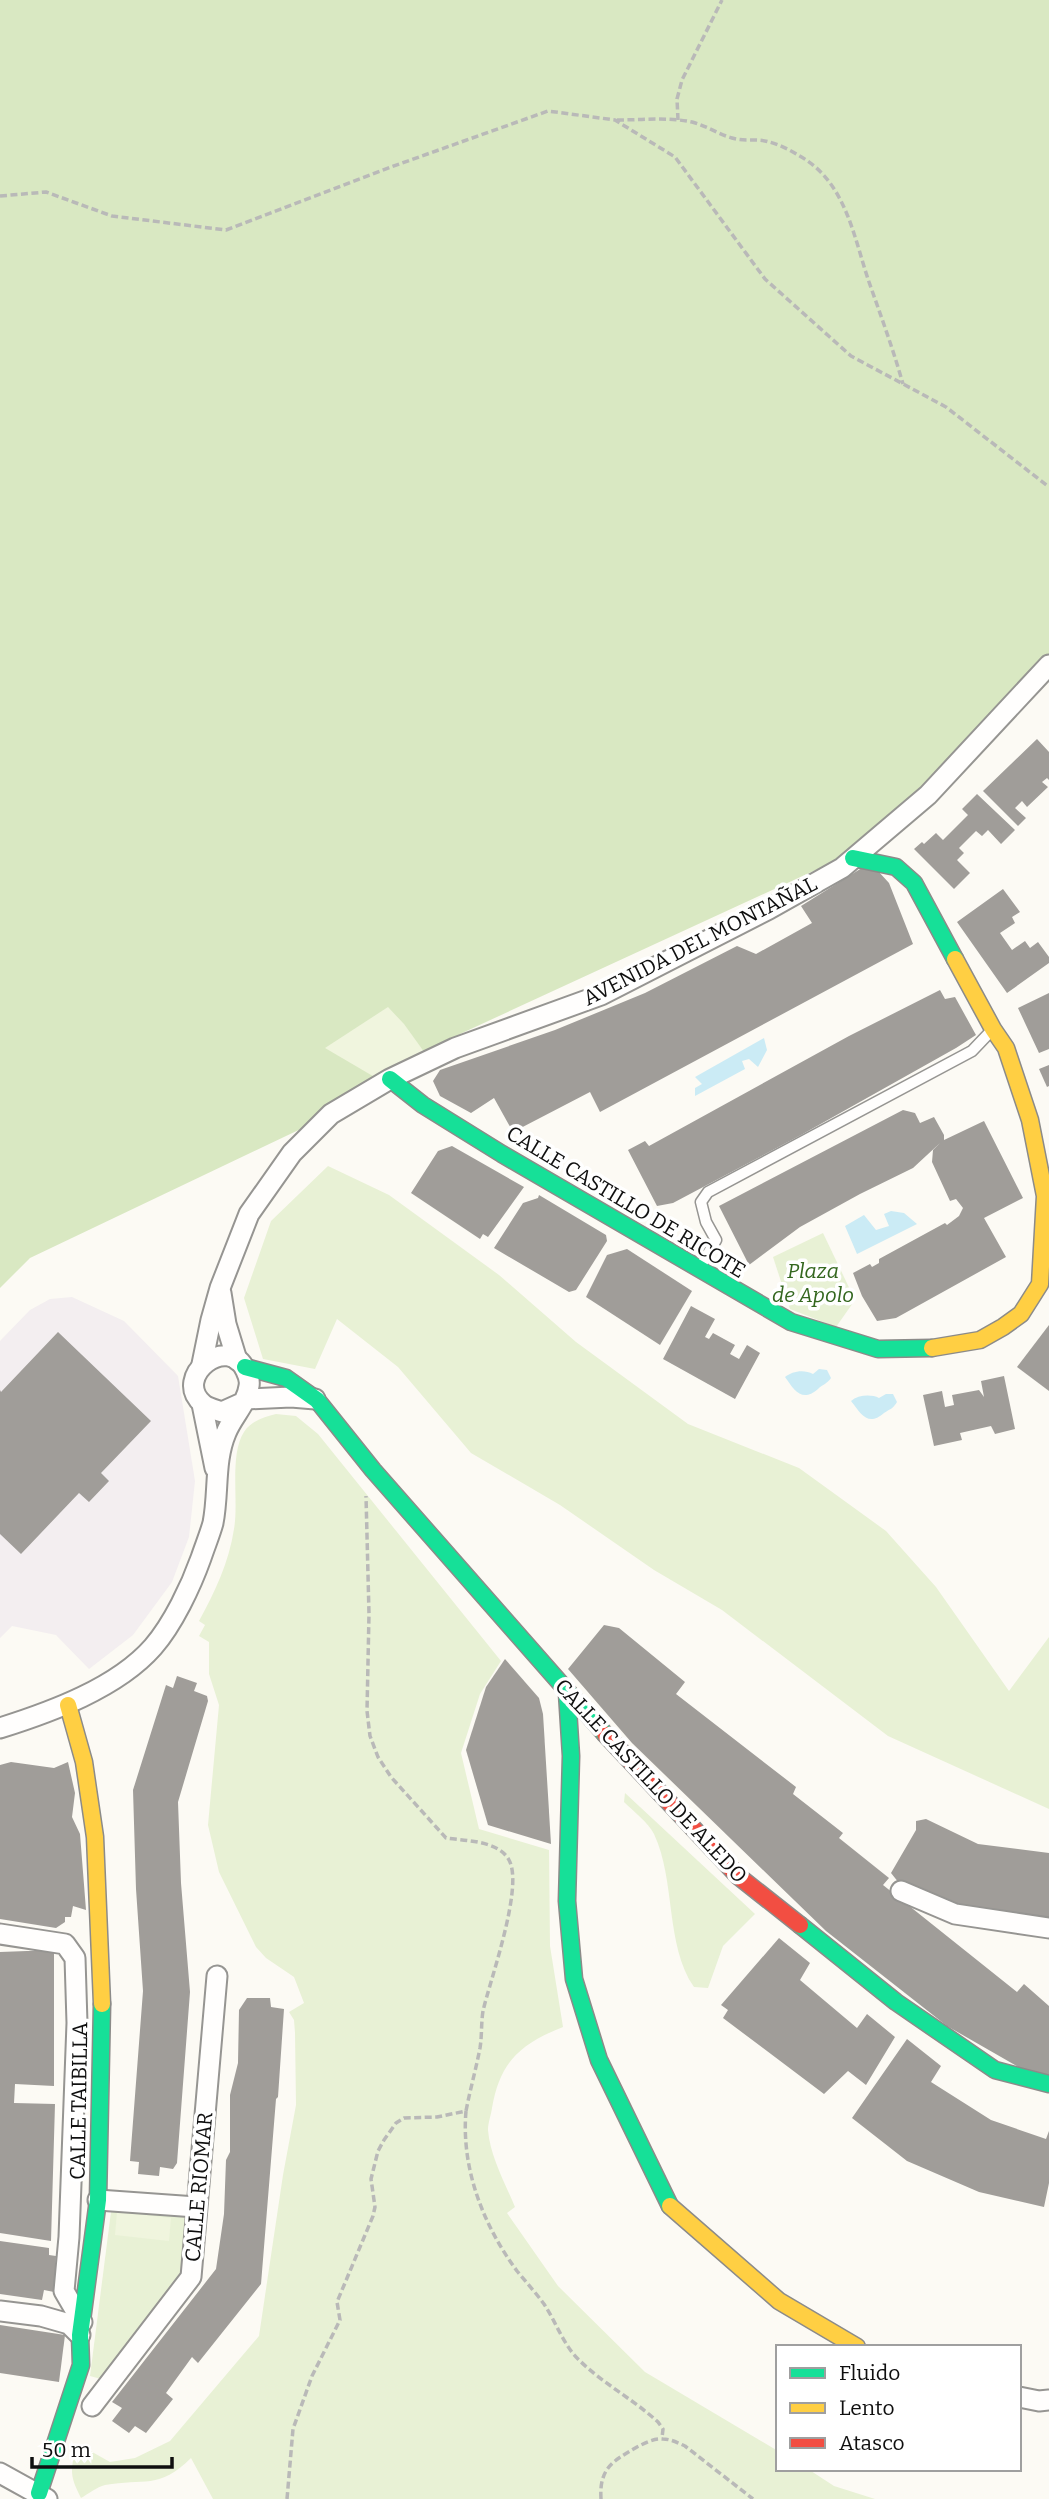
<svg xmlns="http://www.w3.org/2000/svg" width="1049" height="2499" font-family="Bitter,serif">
<rect width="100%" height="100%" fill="#fcfaf4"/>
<path fill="#f3eef0" d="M72,1297L124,1321L178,1376L195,1481L189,1537L172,1582L133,1635L89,1669L56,1635L12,1626L0,1638V1341L30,1310L50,1299Z"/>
<g fill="#e8f1d5">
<path d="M328,1166L389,1195L499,1275L576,1342L688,1424L799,1468L886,1531L936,1587L1009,1691L1049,1637V1809L888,1736L722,1610L654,1570L560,1505L471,1453L398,1367L337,1319L315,1369L263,1359L244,1298L271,1221Z"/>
<path d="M823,1233L855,1300L836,1327L790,1309L773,1257Z"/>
<path d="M276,1414L296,1416L318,1434L501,1661L480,1694L461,1753L479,1829L549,1850L550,1946L563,2027C520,2044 500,2062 492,2108C491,2115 488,2123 488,2130C490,2156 505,2183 515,2207L507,2213L558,2286L645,2372L778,2451V2469H808L834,2486L875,2499H213L191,2458C159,2490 144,2478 105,2485C97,2487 88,2494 81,2498C69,2475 70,2469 78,2444L110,2462L135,2458L170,2441L259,2336L283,2175L296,2105L295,2033L294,2020L289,2012L304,2003L294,1977L266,1958L256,1947L219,1872L208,1825L219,1705L209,1674V1642L199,1636L205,1625L199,1621C215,1592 229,1562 234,1529C239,1502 229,1455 244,1432C251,1421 264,1417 276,1414Z"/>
<path d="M625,1793L755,1914L723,1946L708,1988L694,1987C665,1945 676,1881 654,1834C648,1822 633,1811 624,1802Z"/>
<path d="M112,2204L192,2213L184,2268L101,2379L90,2376Z"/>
</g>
<path fill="#d9e8c2" d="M0,0H1049V665L887,837L460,1034L347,1107L30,1258L0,1288Z"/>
<g fill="#f0f5de">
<path d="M388,1007L404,1024L430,1060L383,1082L325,1048Z"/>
<path d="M117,2212L171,2218L169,2241L115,2235Z"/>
</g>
<g fill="#cbebf5">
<path d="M764,1038L767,1050L758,1067L749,1059L742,1061L745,1069L695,1096V1088L702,1084L695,1077Z"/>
<path d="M891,1211L904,1213L917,1224L857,1254L845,1226L864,1215L876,1230L889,1226L884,1214Z"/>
<path d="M819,1369L827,1370L831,1378C827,1384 823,1384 818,1389C802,1403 794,1390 785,1377C792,1371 804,1369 813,1374Z"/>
<path d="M886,1394H893L897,1402C893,1409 890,1409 884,1413C868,1427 861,1414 851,1401C858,1395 871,1394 879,1398Z"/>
</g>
<g fill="#a09d99">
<path d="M1037,739L1049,752V780L1047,778L1042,782L1048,787L1027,807L1022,801L1015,808L1026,818L1018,826L983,791Z"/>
<path d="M977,794L1015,830L1001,844L988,830L982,836L976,831L959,848L964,853L957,860L970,873L954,889L914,849L922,842L924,844L936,833L943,840L968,815L962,809Z"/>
<path d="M865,866L878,871L889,883L913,944L600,1112L590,1092L513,1132L494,1098L471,1113L440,1096L433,1081L440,1070L555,1030L645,993L737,946L756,954L812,923L801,906Z"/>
<path d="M1003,889L1020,912L1012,917L1015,923L1000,933L1012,950L1025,941L1030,948L1038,942L1049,957V963L1007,993L957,922Z"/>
<path d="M940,990L945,999L955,997L976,1035L956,1048L801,1135L673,1203L657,1206L628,1150L645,1141L649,1146L849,1036Z"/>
<path d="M1049,993V1049L1039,1053L1018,1008Z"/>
<path d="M1049,1065V1086L1047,1087L1039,1069Z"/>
<path d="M903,1110L915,1113L920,1123L934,1117L944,1135V1140L984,1121L1023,1198L984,1218L1006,1257L896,1318L877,1321L862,1296L853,1273L870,1264L872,1267L879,1263V1259L945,1223L947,1225L959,1216L963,1208L956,1199L950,1201L932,1162L933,1150L940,1143L913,1168L860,1194L800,1227L749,1265L719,1206Z"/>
<path d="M452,1146L524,1187L488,1237L483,1234L480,1239L411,1193L438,1151Z"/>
<path d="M539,1195L606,1235L607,1241L576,1290L569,1292L494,1248L523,1203L538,1198Z"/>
<path d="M627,1249L692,1291L660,1345L586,1297L607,1255Z"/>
<path d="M691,1306L715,1319L705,1337L709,1339L713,1333L735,1345L730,1354L739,1359L747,1345L760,1353L735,1399L663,1359Z"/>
<path d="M1049,1325V1391L1017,1367Z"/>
<path d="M58,1332L151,1421L101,1473L109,1481L89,1502L79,1493L21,1554L0,1534V1390L1,1392Z"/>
<path d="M1004,1376L1015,1429L995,1434L991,1426L960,1433L962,1440L934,1446L923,1395L942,1391L945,1407L954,1405L952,1395L979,1390L984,1397L981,1381Z"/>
<path d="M604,1625L619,1628L685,1682L676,1694L796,1787L793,1794L843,1833L839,1838L889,1878L883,1885L1017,1992L1024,1984L1049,2006V2079L1027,2072L947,2026L826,1931L632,1743L568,1669Z"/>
<path d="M505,1659L539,1698L543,1714L551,1844L488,1825L466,1750L486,1687Z"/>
<path d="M177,1676L197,1683L194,1691L207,1696L208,1701L178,1802L181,1883L190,1992L177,2163L173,2169L160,2167L159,2176L138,2174L139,2162L130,2161L143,1991L136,1889L133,1790L166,1685L173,1688Z"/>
<path d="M11,1762L54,1768L68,1762L75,1793L72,1817L80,1834L86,1910L73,1906L71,1917H65V1922L56,1928L0,1919V1765Z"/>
<path d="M926,1819L978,1844L1049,1853V1918L953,1905L899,1883L891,1873L916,1830V1821Z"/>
<path d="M779,1938L810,1963L800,1980L857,2028L867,2014L895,2037L866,2085L848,2071L824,2094L723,2018L728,2010L721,2005Z"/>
<path d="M54,1950V2086L15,2084L14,2103L55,2104L51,2241L0,2233V1952Z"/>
<path d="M247,1998H270L271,2007L284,2009L278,2097L276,2099L261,2284L198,2363L192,2357L166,2393L173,2399L146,2433L135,2426L129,2433L112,2421L122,2408L112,2402L216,2269L224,2214L226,2160L230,2152V2095L238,2063L239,2010Z"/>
<path d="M907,2039L941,2066L931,2082L991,2120L1046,2139L1049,2131V2183L1044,2207L979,2192L907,2161L852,2118Z"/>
<path d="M0,2241L49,2248V2255L56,2256L54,2292L44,2290L42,2300L0,2294Z"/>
<path d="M0,2325L65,2335L59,2382L0,2373Z"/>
</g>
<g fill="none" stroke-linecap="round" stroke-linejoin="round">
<defs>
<path id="lane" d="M699,1269L716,1240L706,1222L701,1202L708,1192L972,1051L993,1029"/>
<g id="street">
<path d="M221,1293L226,1324L237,1360"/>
<path d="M202,1364L211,1320L220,1288L249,1214L292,1153L331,1114L390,1079L455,1048L601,995L769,909L842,868L928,795L1049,665"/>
<path d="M246,1399L291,1397L315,1399"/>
<path d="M202,1404L215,1468"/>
<path d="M0,1728C51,1712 117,1688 153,1647C173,1624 191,1586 201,1558C205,1546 210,1534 213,1523C219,1493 214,1461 226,1433C232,1417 247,1404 249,1386C250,1381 248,1375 246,1371C229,1332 171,1377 203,1404C207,1408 217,1410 222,1412L242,1403"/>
<path d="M901,1891L955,1914L1049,1928"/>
<path d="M0,1934L65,1944L75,1958L77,2023L69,2237L64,2291L82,2322"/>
<path d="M98,2200L196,2207"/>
<path d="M0,2311L41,2316L69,2324L80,2335"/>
<path d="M1019,2397L1039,2401L1049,2400"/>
<path d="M92,2406L191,2277L217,1976"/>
<path d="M0,2473L47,2499"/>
</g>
<g id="fast">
<path d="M853,858L896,867L914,883L955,959"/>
<path d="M390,1079L423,1105L502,1154L791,1322L878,1349L932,1348"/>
<path d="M245,1367L286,1378L317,1400L373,1470L605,1734"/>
<path d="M567,1693L571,1756L567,1901L574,1979L599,2060L670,2206"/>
<path d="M800,1925L896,2002L995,2070L1049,2084"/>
<path d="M39,2493L81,2365L80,2335L98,2200L102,2004"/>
</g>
<g id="slow">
<path d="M932,1348L980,1340L1003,1327L1021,1314L1040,1284L1045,1196L1030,1120L1006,1048L993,1029L955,959"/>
<path d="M68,1705L84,1762L95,1837L102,2004"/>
<path d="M670,2206L779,2301L857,2347"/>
</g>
<path id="jam" d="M605,1734L738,1876L800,1925"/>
</defs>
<use href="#lane" stroke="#969592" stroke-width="13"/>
<use href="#street" stroke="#969592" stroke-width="23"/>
<use href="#fast" stroke="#8c8b89" stroke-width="19"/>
<use href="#slow" stroke="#8c8b89" stroke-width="19"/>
<use href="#jam" stroke="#8c8b89" stroke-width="19"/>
<g stroke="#b9b9b8" stroke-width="3.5" stroke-dasharray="7 3.5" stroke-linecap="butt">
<path d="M617,120C642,120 668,117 692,122C707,126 718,134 732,138C744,142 757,138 769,142C778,144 790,150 798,155C846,181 853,235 869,282C881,316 893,349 903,384"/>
<path d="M678,120L677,99L682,80L722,0"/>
<path d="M0,196L46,192L112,216L226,230L391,167L548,111L615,120L675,157L765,279L851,356L946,407L1049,487"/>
<path d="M466,2111C461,2168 483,2225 517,2271C526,2282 536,2293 544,2304C556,2322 563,2344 578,2359C602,2383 633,2399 658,2422L663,2429L662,2438"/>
<path d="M287,2499L293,2429L312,2376L340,2320L337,2302L373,2216L375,2207L371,2179L378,2151L384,2140L396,2123L404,2118L437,2117L466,2111C470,2090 476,2069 480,2048C482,2036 481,2024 483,2011C490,1980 524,1887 509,1860C498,1840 465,1841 446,1838L391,1777L378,1757L370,1736L367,1711L369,1614L366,1496"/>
<path d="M601,2499C599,2468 613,2461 637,2447C645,2443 654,2438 663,2439C671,2439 678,2443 685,2446L753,2499"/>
</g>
<use href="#lane" stroke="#fffefd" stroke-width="10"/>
<use href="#street" stroke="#fffefd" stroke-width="19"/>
<use href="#fast" stroke="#16e098" stroke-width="16"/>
<use href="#slow" stroke="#ffcf43" stroke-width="16"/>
<use href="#jam" stroke="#f24e42" stroke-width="16"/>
</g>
<g text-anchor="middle" stroke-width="7" stroke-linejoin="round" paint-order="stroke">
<g font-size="21" fill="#0f0f0f" stroke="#fff">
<text transform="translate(700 941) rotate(-27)" y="7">AVENIDA DEL MONTAÑAL</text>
<text transform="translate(626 1202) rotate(31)" y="7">CALLE CASTILLO DE RICOTE</text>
<text transform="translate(651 1781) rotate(47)" y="7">CALLE CASTILLO DE ALEDO</text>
<text transform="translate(79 2101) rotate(-89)" y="7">CALLE TAIBILLA</text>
<text transform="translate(199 2187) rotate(-85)" y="7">CALLE RIOMAR</text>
</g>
<g font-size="21" font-style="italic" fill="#34671f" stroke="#fff">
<text x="813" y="1278">Plaza<tspan x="813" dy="24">de Apolo</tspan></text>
</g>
</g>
<rect x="776" y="2345" width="245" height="126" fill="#ffffff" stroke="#9f9f9f" stroke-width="2"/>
<rect x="790" y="2368" width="35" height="10" fill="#16e098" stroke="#9f9f9f" stroke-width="2"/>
<text x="839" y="2380" font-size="21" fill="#0f0f0f">Fluido</text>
<rect x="790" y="2403" width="35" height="10" fill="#ffcf43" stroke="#9f9f9f" stroke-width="2"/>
<text x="839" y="2415" font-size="21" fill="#0f0f0f">Lento</text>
<rect x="790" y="2438" width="35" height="10" fill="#f24e42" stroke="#9f9f9f" stroke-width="2"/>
<text x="839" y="2450" font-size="21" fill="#0f0f0f">Atasco</text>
<path d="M32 2457v10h140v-10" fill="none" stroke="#0f0f0f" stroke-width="3.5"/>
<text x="42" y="2457" font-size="21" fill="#0f0f0f" stroke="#ffffff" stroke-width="5" paint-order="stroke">50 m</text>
</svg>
